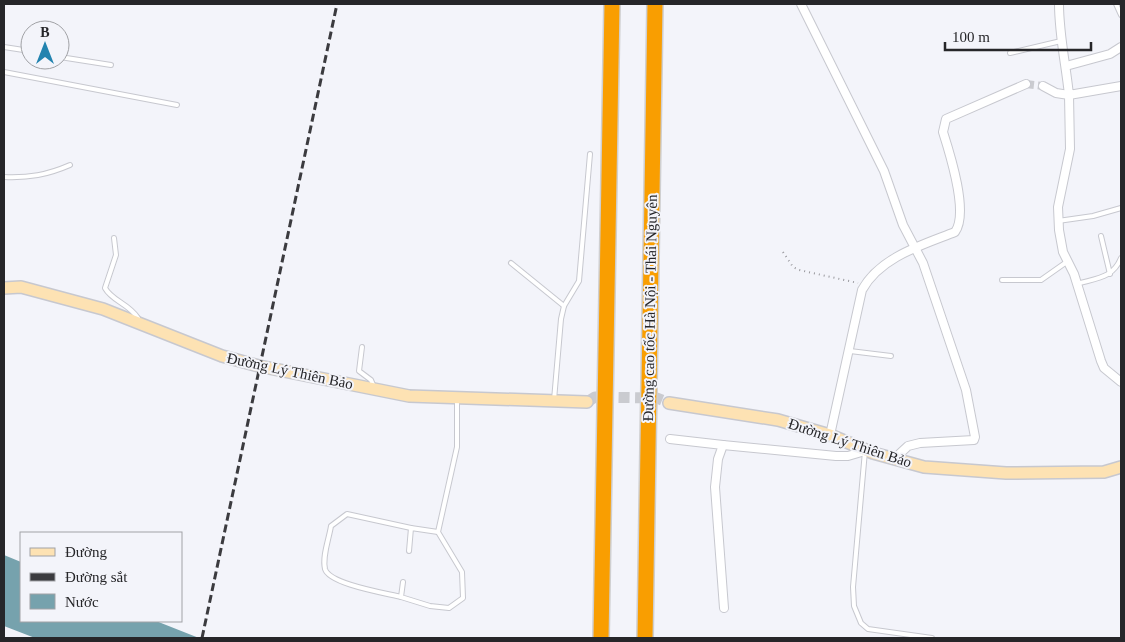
<svg xmlns="http://www.w3.org/2000/svg" width="1125" height="642" font-family="Georgia,serif">
<rect width="100%" height="100%" fill="#f3f4fa"/>
<path fill="#76a2ad" d="M4,555L21,562V621H156L199,638H35L4,626Z"/>
<g fill="none" stroke-linecap="round" stroke-linejoin="round">
<path stroke="#cacbd0" stroke-width="8" stroke-dasharray="8 4" stroke-linecap="butt" d="M1026,84L1043,86"/>
<path stroke="#cacbd0" stroke-width="11" stroke-dasharray="11 5.5" stroke-linecap="butt" d="M587,402L595,397L657,398L669,403"/>
<defs>
<g id="lane">
<path d="M1116,4L1121,15"/>
<path d="M4,47L30,51"/>
<path d="M1010,53L1061,41"/>
<path d="M60,57L111,65"/>
<path d="M4,72L177,105"/>
<path d="M4,177C29,178 47,175 70,165"/>
<path d="M1058,221L1093,216L1121,208"/>
<path d="M1101,236L1110,274"/>
<path d="M114,238L116,255L105,288C112,301 128,303 138,318"/>
<path d="M511,263L564,306"/>
<path d="M1002,280H1041L1068,261"/>
<path d="M1077,284C1097,278 1113,278 1121,258"/>
<path d="M362,347L359,371L371,380L374,387"/>
<path d="M850,351L891,356"/>
<path d="M554,400L561,319L564,306L579,281L590,154"/>
<path d="M865,451L853,587L854,606L861,623L868,629L932,638"/>
<path d="M409,551L411,528L438,532"/>
<path d="M403,582L401,597L430,606L449,608L463,598L462,572L438,532L457,447V400"/>
<path d="M401,597C385,593 329,584 325,569C322,556 329,539 331,526L347,514L411,528"/>
</g>
<g id="street">
<path d="M801,4L884,171L903,225L923,263L966,390L975,437L974,440L920,443L908,446L894,459"/>
<path d="M1059,4C1059,35 1066,65 1069,95L1121,86"/>
<path d="M1066,66L1110,54L1121,47"/>
<path d="M1043,86L1056,93L1069,95L1070,149L1058,207L1059,230L1063,252L1074,274L1101,361L1104,368L1121,382"/>
<path d="M830,435L862,290C880,257 922,245 955,232C969,213 950,154 943,132L946,119L1026,84"/>
<path d="M670,439L723,445L718,459L715,487L724,608"/>
<path d="M723,445L836,456H848L865,451"/>
</g>
<g id="secondary">
<path d="M4,288L21,287L103,309L222,356L259,366L409,396L587,402"/>
<path d="M669,403L778,420L830,435L873,453L924,467L1006,473L1104,472L1121,467"/>
</g>
<g id="highway">
<path d="M601,638L612,4"/>
<path d="M645,638L655,4"/>
</g>
</defs>
<use href="#lane" stroke="#c7c8cf" stroke-width="6"/>
<use href="#street" stroke="#c7c8cf" stroke-width="10"/>
<use href="#secondary" stroke="#c7c8cf" stroke-width="14"/>
<use href="#highway" stroke="#cfcfd0" stroke-width="18"/>
<path stroke="#98989d" stroke-width="2" stroke-dasharray="1 4" stroke-linecap="butt" d="M783,252L793,267L799,270L858,283"/>
<use href="#lane" stroke="#fff" stroke-width="4"/>
<use href="#street" stroke="#fff" stroke-width="8"/>
<use href="#secondary" stroke="#fde2b3" stroke-width="11"/>
<use href="#highway" stroke="#f99e01" stroke-width="15"/>
<path stroke="#3b3b3f" stroke-width="3" stroke-dasharray="8 4" stroke-linecap="butt" d="M202,638L337,4"/>
</g>
<g text-anchor="middle" stroke-width="4" stroke-linejoin="round" paint-order="stroke">
<g font-size="15" fill="#262629" stroke="#f3f4fa">
<text transform="translate(650 308) rotate(-89)" y="5">Đường cao tốc Hà Nội - Thái Nguyên</text>
<text transform="translate(290 371) rotate(12)" y="5">Đường Lý Thiên Bảo</text>
<text transform="translate(850 443) rotate(18)" y="5">Đường Lý Thiên Bảo</text>
</g>
</g>
<rect width="1125" height="642" fill="none" stroke="#262629" stroke-width="10"/>
<rect x="20" y="532" width="162" height="90" fill="#f3f4fa" stroke="#a1a2a6"/>
<rect x="30" y="548" width="25" height="8" fill="#fde2b3" stroke="#a1a2a6"/>
<text x="65" y="557" font-size="15" fill="#262629">Đường</text>
<rect x="30" y="573" width="25" height="8" fill="#3b3b3f" stroke="#a1a2a6"/>
<text x="65" y="582" font-size="15" fill="#262629">Đường sắt</text>
<rect x="30" y="594" width="25" height="15" fill="#76a2ad" stroke="#a1a2a6"/>
<text x="65" y="607" font-size="15" fill="#262629">Nước</text>
<g transform="translate(45 45)"><circle r="24" fill="#f3f4fa" stroke="#a1a2a6"/>
<path d="M0-4L9 19L0 12L-9 19Z" fill="#2283af"/>
<text y="-8" font-size="14" font-weight="bold" text-anchor="middle" fill="#262629">B</text>
</g>
<path d="M945 42v8h146v-8" fill="none" stroke="#262629" stroke-width="2.5"/>
<text x="952" y="42" font-size="15" fill="#262629" stroke="#f3f4fa" stroke-width="4" paint-order="stroke">100 m</text>
</svg>
